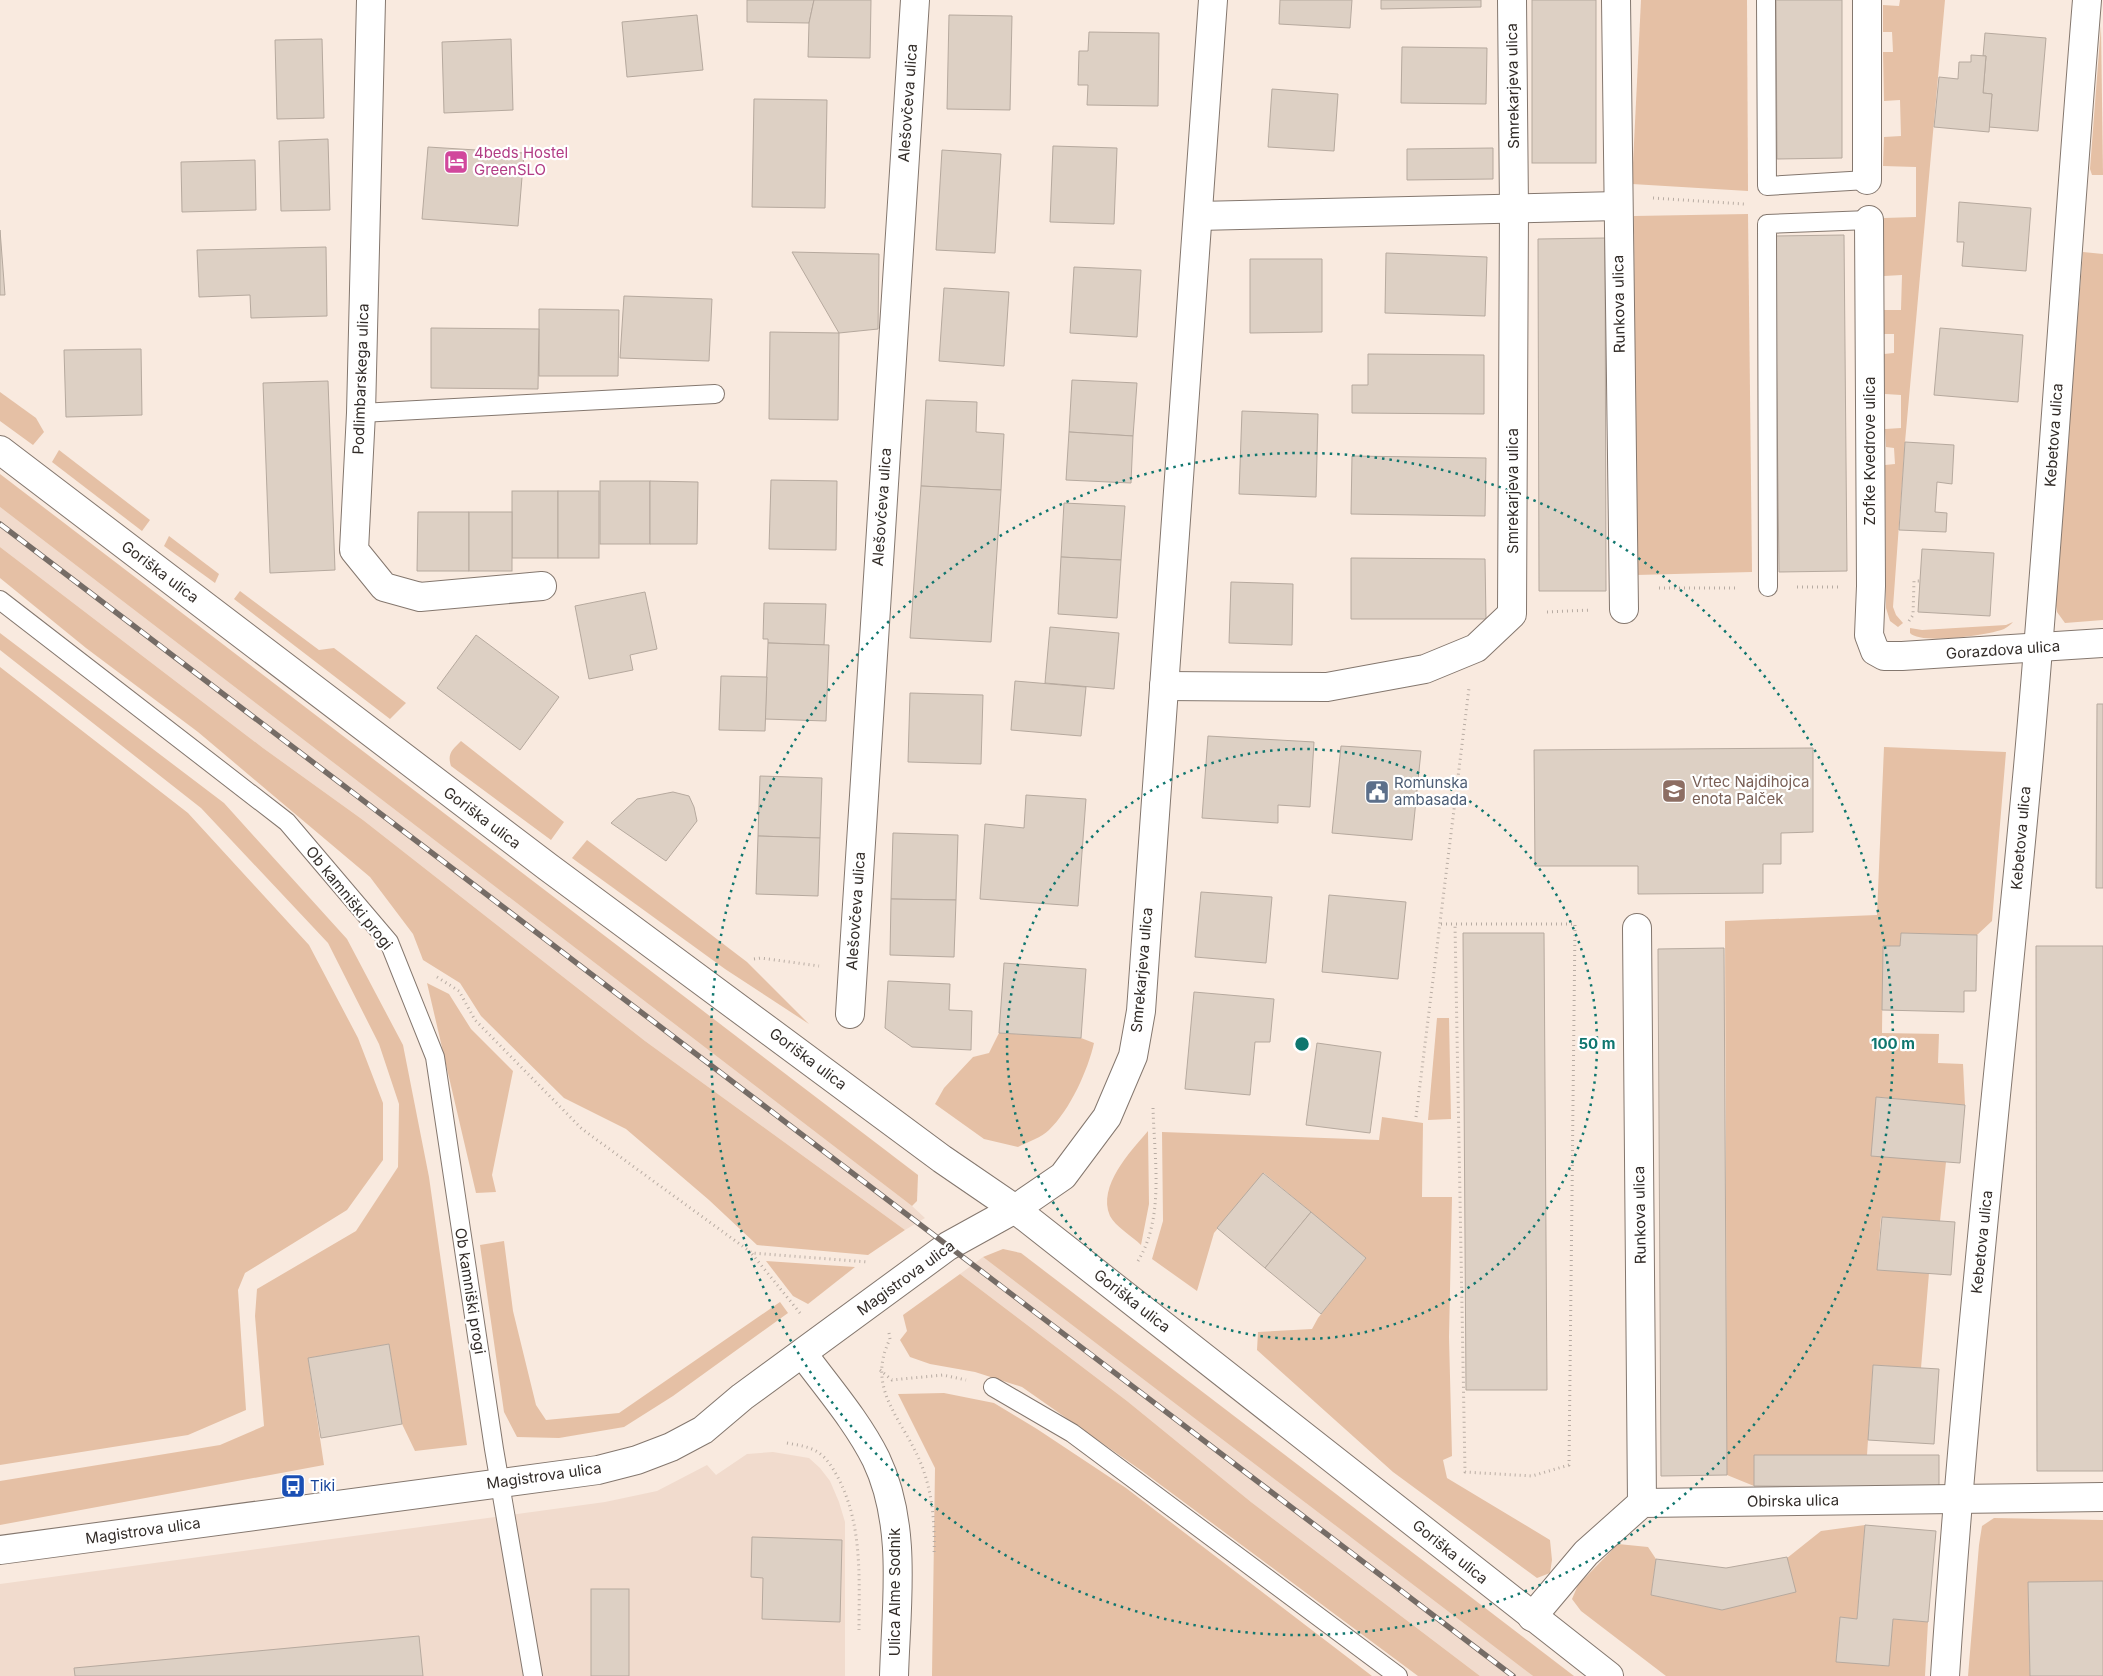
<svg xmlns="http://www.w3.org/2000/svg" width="2103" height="1676" font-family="Inter,sans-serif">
<rect width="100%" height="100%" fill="#f9eadf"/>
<g fill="#f1dbcd">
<path d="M0,507L912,1206L925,1218L905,1230L645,1041L363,820L263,748L0,547Z"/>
<path d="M983,1257L1533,1676H1480L1251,1502L1127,1401L960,1274Z"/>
<path d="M773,1452L809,1458L820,1468L830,1481L839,1502L845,1522V1676H0V1584L605,1502L657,1491L707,1465L716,1475L747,1454Z"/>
</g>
<g fill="#e5c0a5">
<path d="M1641,0H1747L1748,191L1632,184Z"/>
<path d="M1900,0H1945L1905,442L1893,607L1896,615L1903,623L1898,627L1890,621L1886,608L1885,465L1895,464L1894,448L1886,447L1885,429L1901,428V395L1885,394L1884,354L1894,353V334H1884V310H1901L1902,275L1884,276V218L1916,217V167L1883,166L1884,137L1901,136L1900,100L1884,101L1883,52H1893L1892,32H1883V5L1899,6Z"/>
<path d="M2101,25L2103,175H2092L2090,169Z"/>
<path d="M1748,214L1752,572L1636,575L1634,216Z"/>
<path d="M2083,252L2103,254V620L2065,623L2057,612L2055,599Z"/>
<path d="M0,392L36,418L44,432L33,445L0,421Z"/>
<path d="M59,450L150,520L142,531L52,462Z"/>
<path d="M0,474L918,1175L917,1201L912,1206L0,507Z"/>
<path d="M169,536L219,574L215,583L164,546Z"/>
<path d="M0,547L263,748L363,820L645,1041L905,1230L868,1255L757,1245L709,1200L626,1129L564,1098L481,1016L460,983L423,960L413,934L370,877L198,732L86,648L0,578Z"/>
<path d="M240,591L319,650L334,648L406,703L390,719L234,599Z"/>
<path d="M2013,622C2011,624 2008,627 2004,629C1990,635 1920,645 1910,633V628L1922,630L2006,625Z"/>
<path d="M0,633L224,803L347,939L403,1045L429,1177L467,1445L415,1451L402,1424L389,1344L308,1358L324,1465L0,1525V1481L220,1445L264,1426L255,1316L257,1289L356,1231L398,1167L399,1104L379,1044L328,943L201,808L0,650Z"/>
<path d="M0,667L188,813L309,945L358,1038L383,1103V1160L347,1210L245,1273L238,1290L246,1410L188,1435L0,1465Z"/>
<path d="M461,741L564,822L551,840L451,766C447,754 452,750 461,741Z"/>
<path d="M1884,747L2006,752L1992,921L1977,935L1901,933L1900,946H1883L1882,1033L1939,1034L1938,1063L1963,1064L1965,1105L1877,1097L1946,1162L1940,1221L1881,1217L1877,1270L1929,1273L1921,1368L1873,1365L1867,1455H1754V1486L1727,1475L1725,921L1877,915Z"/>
<path d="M587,840L747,962L809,1024L725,969L572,858Z"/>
<path d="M427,983L449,994L471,1029L513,1071L492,1175L496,1192L476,1193Z"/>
<path d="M1437,1018H1449L1451,1119L1428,1120Z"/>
<path d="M999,1033L1081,1038L1094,1043C1088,1070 1070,1110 1049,1130C1042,1137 1028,1142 1018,1147L984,1139L935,1104L944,1088L973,1057L989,1053Z"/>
<path d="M1382,1117L1423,1123L1422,1197H1452L1449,1337L1452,1456L1443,1460L1447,1478L1550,1540L1552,1560L1550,1573L1537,1578L1393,1472L1257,1350L1258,1332L1312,1329L1318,1318L1366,1258L1264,1173L1214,1233L1197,1291L1152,1259L1163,1221L1162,1132L1379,1140Z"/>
<path d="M1148,1131L1149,1204L1141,1245C1133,1237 1115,1226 1110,1216C1097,1186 1131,1151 1148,1131Z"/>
<path d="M504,1241L513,1311L536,1405L546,1420L619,1413L780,1302L788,1313L673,1396L624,1427L559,1438L517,1437L504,1412L480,1245Z"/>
<path d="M1003,1249L1021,1253L1574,1676H1533L983,1257Z"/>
<path d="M766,1261L855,1267L808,1304L793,1296Z"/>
<path d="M960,1274L1127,1401L1251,1502L1480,1676H1418L1142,1471L1022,1387L975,1372L930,1364L910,1357L900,1340L907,1331L903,1315Z"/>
<path d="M944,1393L994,1403L1037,1429L1126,1488L1372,1676H932L935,1468L898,1394Z"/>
<path d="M1994,1518L2103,1520V1581L2028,1583L2030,1676H1968L1979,1545L1982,1526Z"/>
<path d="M1865,1525L1857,1619L1840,1617L1836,1661L1888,1666L1893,1619L1928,1622L1925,1676H1666L1581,1611L1572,1599L1578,1585L1618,1544L1648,1547L1656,1559L1651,1595L1722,1610L1821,1531Z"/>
</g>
<g fill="#ddd0c4" stroke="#b6a99e">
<path d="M747,0H814L809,23L747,22Z"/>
<path d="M814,0H871L870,58L808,57L809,23Z"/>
<path d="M1280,0H1352L1350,28L1279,24Z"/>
<path d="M1381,0H1481V7L1381,9Z"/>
<rect x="1532" y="0" width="64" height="163"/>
<path d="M1776,0H1842V158L1777,159Z"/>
<path d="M697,15L703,70L627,77L622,22Z"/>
<path d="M949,15L1012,16L1010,110L947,109Z"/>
<path d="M1089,32L1159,33L1158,106L1087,105L1088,85H1078L1079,51H1088Z"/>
<path d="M1985,33L2046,38L2038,131L1989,127L1992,94L1983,93L1986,56H1983Z"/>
<path d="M322,39L324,118L277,119L275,40Z"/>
<path d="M511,39L513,110L444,113L442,42Z"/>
<path d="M1402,47L1487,48L1486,104L1401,103Z"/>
<path d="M1971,55L1986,56L1983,93L1992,94L1989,132L1934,127L1939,77L1958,79L1959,62H1971Z"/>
<path d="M1272,89L1338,94L1334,151L1268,147Z"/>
<path d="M754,99L827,100L825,208L752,207Z"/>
<path d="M328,139L330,210L281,211L279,141Z"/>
<path d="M1053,146L1117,148L1114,224L1050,222Z"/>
<path d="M428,147L524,153L518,226L422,219Z"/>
<path d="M1493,148V179L1407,180V149Z"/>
<path d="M942,150L1001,154L995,253L936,250Z"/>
<path d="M255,160L256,210L182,212L181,162Z"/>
<path d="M1959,202L2031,208L2026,271L1962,266L1964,242H1957Z"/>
<path d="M0,230L5,295H0Z"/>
<path d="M1844,235L1847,571L1779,572L1775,236Z"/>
<path d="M1605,238L1606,591H1539L1538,239Z"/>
<path d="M326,247L327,316L251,318L250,295L199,297L197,250Z"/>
<path d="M792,252L879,254L878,329L839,333Z"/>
<path d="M1386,253L1487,257L1485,316L1385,313Z"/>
<path d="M1250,259H1322V332L1250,333Z"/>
<path d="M1074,267L1141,270L1137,337L1070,333Z"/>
<path d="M944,288L1009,292L1004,366L939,361Z"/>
<path d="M624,296L712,299L709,361L620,358Z"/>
<path d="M539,309L619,310L618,376H539Z"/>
<path d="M431,328L539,329L538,389L431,388Z"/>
<path d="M1940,328L2023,335L2018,402L1934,395Z"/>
<path d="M770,332L839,333L838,420L769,419Z"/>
<path d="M141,349L142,415L66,417L64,350Z"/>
<path d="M1368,354L1484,355V414L1352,413V385H1368Z"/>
<path d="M1072,380L1137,383L1133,436L1069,432Z"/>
<path d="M328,381L335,570L270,573L263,383Z"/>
<path d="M926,400L977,402L976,432L1004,434L1001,490L921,486Z"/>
<path d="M1242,411L1318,414L1316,497L1239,494Z"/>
<path d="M1069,432L1133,436L1131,483L1066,480Z"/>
<path d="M1905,442L1954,445L1952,484L1937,482L1935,512L1947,513L1946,532L1899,530Z"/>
<path d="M1352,456L1486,458L1485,516L1351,514Z"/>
<path d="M771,480L837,481L836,550L769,549Z"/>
<rect x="600" y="481" width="50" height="63"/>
<path d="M650,481L698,482L697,544H650Z"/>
<path d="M921,486L1001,490L991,642L910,638Z"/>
<rect x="512" y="491" width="46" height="67"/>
<rect x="558" y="491" width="41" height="67"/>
<path d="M1064,503L1125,506L1121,560L1061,557Z"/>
<path d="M418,512H469V571H417Z"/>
<rect x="469" y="512" width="43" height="59"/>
<path d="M1922,549L1994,553L1990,616L1918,612Z"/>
<path d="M1061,557L1121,560L1117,618L1058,614Z"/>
<path d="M1351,558L1485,559L1486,619H1351Z"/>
<path d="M1231,582L1293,584L1292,645L1229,643Z"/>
<path d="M645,592L657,649L630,655L633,670L589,679L575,606Z"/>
<path d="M764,603L826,604L824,645L768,643V639H763Z"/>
<path d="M1050,627L1119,633L1114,689L1045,683Z"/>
<path d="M476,635L559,697L520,750L437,688Z"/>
<path d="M768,643L829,645L826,721L765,719Z"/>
<path d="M721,676L767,677L765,731L719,730Z"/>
<path d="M1015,681L1086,687L1081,736L1011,730Z"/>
<path d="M910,693L983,695L981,764L908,762Z"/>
<path d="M2097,704H2103V888H2096Z"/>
<path d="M1208,736L1314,742L1310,807L1278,805V823L1202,818Z"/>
<path d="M1341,746L1421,751L1412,840L1332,833Z"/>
<path d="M1813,748V832L1781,833V864H1763V893L1638,894V866H1535L1534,750Z"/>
<path d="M760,776L822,778L820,838L758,836Z"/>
<path d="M673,792L689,796L694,807L697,821L666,861L611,823L637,799Z"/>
<path d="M1026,795L1086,799L1078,906L980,899L985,824L1024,828Z"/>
<path d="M893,833L958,835L956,900L891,899Z"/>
<path d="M758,836L820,838L818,896L756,894Z"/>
<path d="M1201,892L1272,897L1266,963L1195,957Z"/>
<path d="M1329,895L1406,902L1398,979L1322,972Z"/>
<path d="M891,899L956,900L954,957L890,955Z"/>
<path d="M1463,933H1544L1547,1390H1466Z"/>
<path d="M1901,933L1977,935L1976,991H1964V1012L1882,1010L1883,946H1900Z"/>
<path d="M2036,946H2103V1471H2037Z"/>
<path d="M1724,948L1727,1475L1661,1476L1658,949Z"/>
<path d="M1004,963L1086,969L1081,1038L999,1033Z"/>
<path d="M888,981L950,984L949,1010L972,1011L971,1050L912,1047L885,1028Z"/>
<path d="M1194,992L1274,999L1270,1042H1255L1250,1095L1185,1089Z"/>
<path d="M1317,1043L1381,1052L1370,1133L1306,1125Z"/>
<path d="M1876,1097L1965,1105L1960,1163L1871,1156Z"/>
<path d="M1263,1173L1311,1212L1265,1268L1217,1228Z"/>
<path d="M1311,1212L1366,1258L1321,1314L1265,1268Z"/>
<path d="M1882,1217L1955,1222L1951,1275L1877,1270Z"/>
<path d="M389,1344L402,1424L321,1438L308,1358Z"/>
<path d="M1873,1365L1939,1369L1934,1444L1868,1440Z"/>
<path d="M1754,1455H1939V1487L1754,1486Z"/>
<path d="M1865,1525L1936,1531L1928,1622L1893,1619L1889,1666L1836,1662L1840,1617L1857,1619Z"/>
<path d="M752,1537L842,1540L840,1622L762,1619L763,1578L751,1577Z"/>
<path d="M1787,1557L1796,1592L1722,1610L1651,1595L1656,1559L1726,1568Z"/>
<path d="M2103,1581V1676H2030L2028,1582Z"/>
<rect x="591" y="1589" width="38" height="87"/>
<path d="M419,1636L423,1676H75L74,1668Z"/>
</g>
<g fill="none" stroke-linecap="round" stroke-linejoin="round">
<defs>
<g id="service">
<path d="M1766,0L1767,186L1867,180"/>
<path d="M361,413L715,394"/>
<path d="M1768,587L1767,224L1869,220"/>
<path d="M0,600L287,822L389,942L435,1057L494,1449L533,1676"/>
<path d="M993,1387L1072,1433L1398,1676"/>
</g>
<g id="minor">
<path d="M371,0L361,413L354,550L384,587L420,597L542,586"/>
<path d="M1616,0L1624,609"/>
<path d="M1867,0V180"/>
<path d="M1198,216L1618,206"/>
<path d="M1869,220L1871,586L1869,635L1875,651L1884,656H1902L2103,643"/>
<path d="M1164,686L1327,687L1425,669L1476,648L1512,614L1514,209L1512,0"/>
<path d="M1637,928L1642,1503"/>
<path d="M850,1014L915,0"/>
<path d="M803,1354C828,1388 857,1421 876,1459C908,1526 896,1605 894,1676"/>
<path d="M1532,1617L1586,1553L1642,1503L2103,1497"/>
<path d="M1945,1676C1965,1372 2000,1070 2028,767C2051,512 2066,255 2087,0"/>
</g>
<g id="tertiary">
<path d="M0,450L548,867L942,1159L1015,1209L1609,1676"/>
<path d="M0,1550L598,1470L637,1460L671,1447L703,1430L742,1397L948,1246L1015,1209L1063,1176L1107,1117L1133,1056L1141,1011L1213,0"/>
</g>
</defs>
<use href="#service" stroke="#84776e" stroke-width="20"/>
<use href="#minor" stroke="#84776e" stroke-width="30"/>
<use href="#tertiary" stroke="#84776e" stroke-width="30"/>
<g stroke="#b8aca3" stroke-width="3" stroke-dasharray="1 4" stroke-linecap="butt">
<path d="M1653,198L1744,204"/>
<path d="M1797,587H1838"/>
<path d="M1659,588H1738"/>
<path d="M1547,612L1591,610"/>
<path d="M1909,621L1913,615L1914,581H1920"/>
<path d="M1441,924H1575L1569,1465L1532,1476L1465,1472L1455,925"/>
<path d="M754,959L761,958L819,966"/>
<path d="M437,977L459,991L475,1020L582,1129L752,1253L868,1262"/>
<path d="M1416,1117L1469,688"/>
<path d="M752,1254L800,1313"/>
<path d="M1138,1261C1165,1217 1154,1157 1153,1107"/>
<path d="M889,1333L890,1339C864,1391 906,1421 923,1469C933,1497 935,1526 934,1556"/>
<path d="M880,1370L892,1380L943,1375L966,1380"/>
<path d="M787,1443C797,1445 807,1446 816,1451C825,1456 831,1465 836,1474C863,1522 859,1577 859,1630"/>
</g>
<use href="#service" stroke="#fff" stroke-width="18"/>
<use href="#minor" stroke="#fff" stroke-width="28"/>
<use href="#tertiary" stroke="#fff" stroke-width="28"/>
<defs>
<path id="rail" d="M0,524L1513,1676"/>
</defs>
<use href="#rail" stroke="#756c66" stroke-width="5.5"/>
<use href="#rail" stroke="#fff" stroke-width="4" stroke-dasharray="11" stroke-linecap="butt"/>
</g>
<g fill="none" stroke="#0f766e" stroke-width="2.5" stroke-dasharray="2.5 5">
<circle cx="1302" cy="1044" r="295"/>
<circle cx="1302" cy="1044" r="591"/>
</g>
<defs>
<symbol id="hotel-square" viewBox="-11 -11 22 22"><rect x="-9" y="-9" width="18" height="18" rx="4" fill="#d1479c" stroke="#fff"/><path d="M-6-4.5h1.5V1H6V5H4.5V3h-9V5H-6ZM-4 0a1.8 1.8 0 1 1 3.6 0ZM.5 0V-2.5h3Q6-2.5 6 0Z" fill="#fff"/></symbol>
<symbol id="school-square" viewBox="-11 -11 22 22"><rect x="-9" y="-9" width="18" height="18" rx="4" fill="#8d6e63" stroke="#fff"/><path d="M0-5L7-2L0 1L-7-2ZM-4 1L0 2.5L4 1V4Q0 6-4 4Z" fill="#fff"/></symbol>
<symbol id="civic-square" viewBox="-11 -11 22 22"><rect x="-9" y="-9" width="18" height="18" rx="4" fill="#5c6f8a" stroke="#fff"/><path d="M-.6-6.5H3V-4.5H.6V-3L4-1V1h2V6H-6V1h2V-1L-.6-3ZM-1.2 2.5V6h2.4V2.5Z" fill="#fff"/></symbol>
<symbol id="bus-square" viewBox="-11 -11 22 22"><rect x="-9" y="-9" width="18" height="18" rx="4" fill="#1a4fb4" stroke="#fff"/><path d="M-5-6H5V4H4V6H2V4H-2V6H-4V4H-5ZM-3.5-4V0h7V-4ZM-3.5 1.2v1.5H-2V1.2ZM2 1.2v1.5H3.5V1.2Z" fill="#fff"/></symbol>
</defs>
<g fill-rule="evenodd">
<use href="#hotel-square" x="442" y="148" width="28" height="28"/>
<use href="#school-square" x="1660" y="777" width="28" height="28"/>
<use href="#civic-square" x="1363" y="778" width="28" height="28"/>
<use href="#bus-square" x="279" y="1472" width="28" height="28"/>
</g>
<g text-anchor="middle" stroke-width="4.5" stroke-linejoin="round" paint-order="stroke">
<g font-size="15" fill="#322c28" stroke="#fff">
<text transform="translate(1513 86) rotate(-91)" y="5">Smrekarjeva ulica</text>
<text transform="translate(908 103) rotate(-86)" y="5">Alešovčeva ulica</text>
<text transform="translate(1619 304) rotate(-91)" y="5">Runkova ulica</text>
<text transform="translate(361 379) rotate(-88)" y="5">Podlimbarskega ulica</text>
<text transform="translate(2054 435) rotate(-86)" y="5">Kebetova ulica</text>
<text transform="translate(1870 451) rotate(-90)" y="5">Zofke Kvedrove ulica</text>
<text transform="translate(1513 491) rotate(-90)" y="5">Smrekarjeva ulica</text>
<text transform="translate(882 507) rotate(-86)" y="5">Alešovčeva ulica</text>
<text transform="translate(160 572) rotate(37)" y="5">Goriška ulica</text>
<text transform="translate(2003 650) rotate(-4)" y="5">Gorazdova ulica</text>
<text transform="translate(482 818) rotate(37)" y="5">Goriška ulica</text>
<text transform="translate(2021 838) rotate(-85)" y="5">Kebetova ulica</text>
<text transform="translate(349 898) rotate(51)" y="5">Ob kamniški progi</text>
<text transform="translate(856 911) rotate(-86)" y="5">Alešovčeva ulica</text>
<text transform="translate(1142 970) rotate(-85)" y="5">Smrekarjeva ulica</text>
<text transform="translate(808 1059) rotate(37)" y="5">Goriška ulica</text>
<text transform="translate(1640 1215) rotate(-91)" y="5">Runkova ulica</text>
<text transform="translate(1982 1242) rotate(-84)" y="5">Kebetova ulica</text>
<text transform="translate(906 1278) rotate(-36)" y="5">Magistrova ulica</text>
<text transform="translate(470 1291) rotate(81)" y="5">Ob kamniški progi</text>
<text transform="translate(1132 1301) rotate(38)" y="5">Goriška ulica</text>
<text transform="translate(544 1476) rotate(-8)" y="5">Magistrova ulica</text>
<text transform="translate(1793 1501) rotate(-1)" y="5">Obirska ulica</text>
<text transform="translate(143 1531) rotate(-8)" y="5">Magistrova ulica</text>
<text transform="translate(1450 1552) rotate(39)" y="5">Goriška ulica</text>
<text transform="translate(895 1592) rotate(-90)" y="5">Ulica Alme Sodnik</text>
</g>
<g font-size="15" fill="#b23c85" stroke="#fff" text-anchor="start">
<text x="474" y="158">4beds Hostel<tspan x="474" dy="17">GreenSLO</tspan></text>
</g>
<g font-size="15" fill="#785e54" stroke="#fff" text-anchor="start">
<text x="1692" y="787">Vrtec Najdihojca<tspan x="1692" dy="17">enota Palček</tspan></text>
</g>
<g font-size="15" fill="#4e5e75" stroke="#fff" text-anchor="start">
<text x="1394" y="788">Romunska<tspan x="1394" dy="17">ambasada</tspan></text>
</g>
<g font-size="15" fill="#164399" stroke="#fff" text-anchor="start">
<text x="310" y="1491">Tiki</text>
</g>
</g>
<circle cx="1302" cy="1044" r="8" fill="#0f766e" stroke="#fff" stroke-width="2.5"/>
<g font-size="15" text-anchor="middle" font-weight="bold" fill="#0f766e" stroke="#fff" stroke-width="4.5" stroke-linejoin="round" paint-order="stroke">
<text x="1597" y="1049">50 m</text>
<text x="1893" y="1049">100 m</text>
</g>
</svg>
